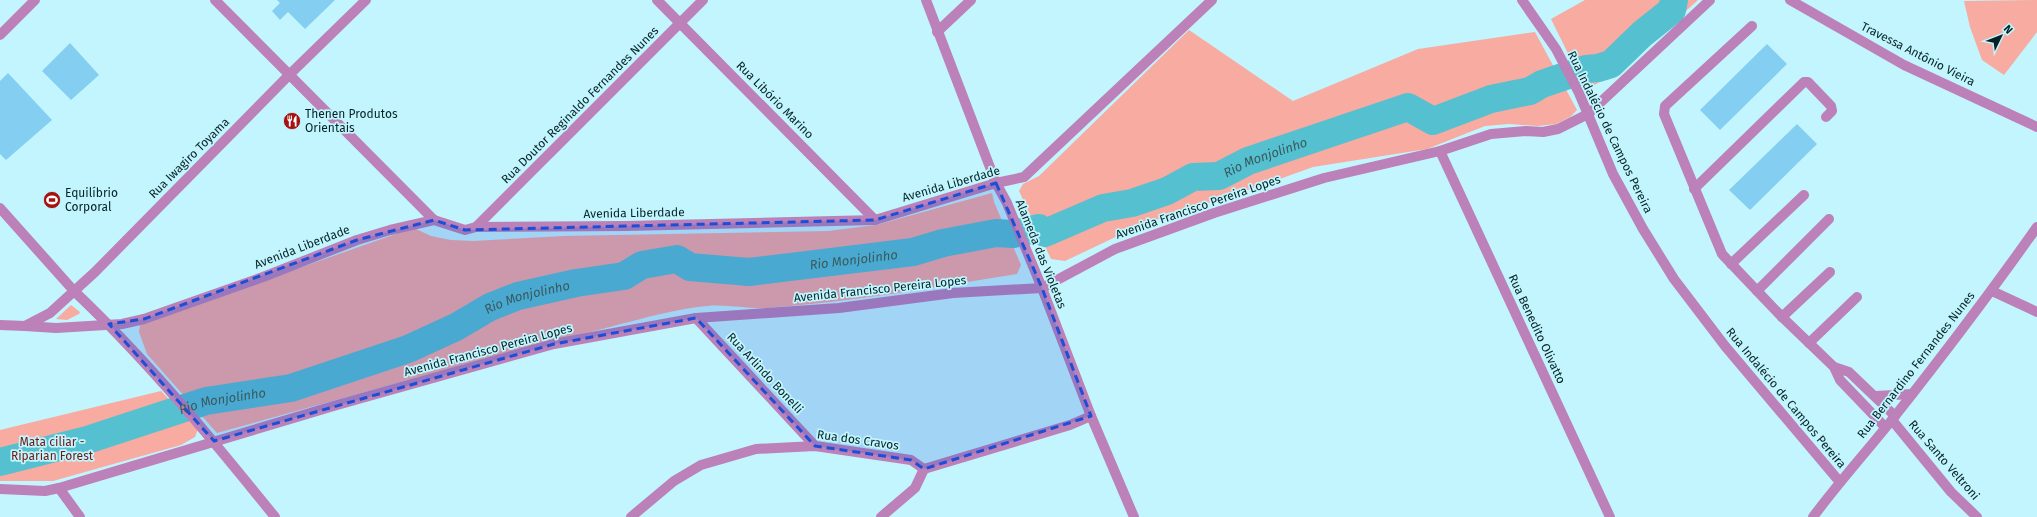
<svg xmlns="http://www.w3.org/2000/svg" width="2037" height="517" font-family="'Fira Sans',sans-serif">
<rect width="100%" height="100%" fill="#c2f5fd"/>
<g fill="#f8aba0">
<path d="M1585,0H1698L1622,69L1586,90L1551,19Z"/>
<path d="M2037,0V32L2004,75L1982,60L1970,27L1964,1Z"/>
<path d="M1189,30L1293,101L1418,49L1535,32L1577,110L1570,117L1556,124L1538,126L1509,124L1485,126L1427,149L1313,167L1260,186L1143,224L1065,261L1051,259L1019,191L1023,184L1039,176Z"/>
<path d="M992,193L994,202L1021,265L1017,274C934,287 851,302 767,308C747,309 727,304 707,306C655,311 607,331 556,339L217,433L147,354L139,332L140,324L410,229H416L431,236L451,240L473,241L563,236L828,231L876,225Z"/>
<path d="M71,305L80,312L79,314L67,320L56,319Z"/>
<path d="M161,391L198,429L195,437L181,445L53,481H0V430Z"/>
</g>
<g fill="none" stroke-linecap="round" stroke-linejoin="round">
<path stroke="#54c0d0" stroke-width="28" id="s1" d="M0,462L87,440L206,401L291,388L408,349L456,327L490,307L518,296L576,283L624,276L642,265L677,259L690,267L749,272L913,252L943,243L996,233L1013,234L1039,228L1045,233L1103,208L1132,203L1167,191L1193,177L1219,176L1248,161L1408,107L1433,121L1491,99L1530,91L1542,84L1586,69L1598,68L1611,64L1642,34L1672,10L1674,0"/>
</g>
<g fill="#84cff1">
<path d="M277,0H335L305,29L288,12L280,20L272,11L280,3Z"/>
<path d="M70,43L99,75L71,100L42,71Z"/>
<path d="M1767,44L1787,64L1720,130L1700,110Z"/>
<path d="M8,73L52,120L6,160L0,154V81Z"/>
<path d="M1797,124L1817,144L1750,210L1729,190Z"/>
</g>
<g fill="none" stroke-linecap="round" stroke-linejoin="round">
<g stroke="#bb81b8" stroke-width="10">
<path d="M215,0L434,220"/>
<path d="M657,0L875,220"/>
<path d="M926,0L996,183L1007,203L1042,288L1091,416L1134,517"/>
<path d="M1522,0L1556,49L1579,93L1613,174L1643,229L1674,279L1725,346L1839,481"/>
<path d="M1790,0L1904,65L2037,127"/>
<path d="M1752,26L1665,106L1664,114L1722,254L1782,317L1834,367L1840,380L1885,427"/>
<path d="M937,32L971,0"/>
<path d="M0,35L35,0"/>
<path d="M1440,151L1610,517"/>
<path d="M1694,189L1804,82H1808L1831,106L1832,111L1826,117"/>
<path d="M476,227L703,0"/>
<path d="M1731,264L1804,195"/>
<path d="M74,291C148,361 212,439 275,517"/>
<path d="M1757,291L1829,219"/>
<path d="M1992,291L2037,312"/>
<path d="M1782,317L1830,272"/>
<path d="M696,318L815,446"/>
<path d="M25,326L56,328L122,324L144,319L263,277L357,240L390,230L434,220L465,230L476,227L626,226L875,220L996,183L1024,177L1212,0"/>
<path d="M1809,343L1857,297"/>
<path d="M1834,367L1849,372L1895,416"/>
<path d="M1892,420L1951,492L1977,517"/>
<path d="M59,488L80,517"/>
<path d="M0,489L45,491L59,488L337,405L554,344L696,318L839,308L953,293L1042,288L1115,249L1214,213L1324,178L1440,151L1491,134L1526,131L1543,132L1558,129L1588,114L1710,0"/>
<path d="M631,517L674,481L701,465L756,449L815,446L911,460L924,469L1070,425L1091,416"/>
<path d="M881,517L915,488L924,469"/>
</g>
<g stroke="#bb81b8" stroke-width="10">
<path d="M0,208L74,291"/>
<path d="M0,325L25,326L50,313L95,272L289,75L366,0"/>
<path d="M1876,396L1912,394"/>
<path d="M1813,517C1839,482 1868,450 1895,416C1944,354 1991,292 2037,227"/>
</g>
</g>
<path fill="#1d4ed8" fill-opacity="0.2" stroke="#1d4ed8" stroke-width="3" stroke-dasharray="8 5" stroke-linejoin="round" d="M996,183L1042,288L1091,416L924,469L911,460L815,446L696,318L554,344L214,441L109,324L144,319L357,240L434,220L465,230L875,220Z"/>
<defs>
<symbol id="restaurant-disc" viewBox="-11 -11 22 22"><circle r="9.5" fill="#a61111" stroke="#c2f5fd"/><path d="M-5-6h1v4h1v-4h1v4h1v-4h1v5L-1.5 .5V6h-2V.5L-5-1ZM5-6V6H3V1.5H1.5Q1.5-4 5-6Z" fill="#fff"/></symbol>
<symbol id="stadium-disc" viewBox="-11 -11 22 22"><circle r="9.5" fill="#a61111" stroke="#c2f5fd"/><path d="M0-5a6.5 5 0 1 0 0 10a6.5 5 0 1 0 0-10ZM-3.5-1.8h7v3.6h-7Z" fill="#fff"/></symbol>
</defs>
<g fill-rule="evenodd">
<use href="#restaurant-disc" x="282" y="111" width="20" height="20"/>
<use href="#stadium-disc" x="42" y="190" width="20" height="20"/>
</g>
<g text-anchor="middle" stroke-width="3.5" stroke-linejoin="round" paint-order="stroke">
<g font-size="12" fill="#052327" stroke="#c2f5fd">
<text transform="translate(1918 54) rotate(27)" y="4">Travessa Antônio Vieira</text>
<text transform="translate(775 100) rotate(45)" y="4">Rua Libório Marino</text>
<text transform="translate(580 105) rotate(-45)" y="4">Rua Doutor Reginaldo Fernandes Nunes</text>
<text transform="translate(1610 132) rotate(64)" y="4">Rua Indalécio de Campos Pereira</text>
<text transform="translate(189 158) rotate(-45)" y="4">Rua Iwagiro Toyama</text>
<text transform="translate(951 184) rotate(-16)" y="4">Avenida Liberdade</text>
<text transform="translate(1198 207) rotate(-19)" y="4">Avenida Francisco Pereira Lopes</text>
<text transform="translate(634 213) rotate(-1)" y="4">Avenida Liberdade</text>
<text transform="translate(302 247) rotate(-21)" y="4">Avenida Liberdade</text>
<text transform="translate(1041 254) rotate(68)" y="4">Alameda das Violetas</text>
<text transform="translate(880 289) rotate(-6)" y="4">Avenida Francisco Pereira Lopes</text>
<text transform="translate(1537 329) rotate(65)" y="4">Rua Benedito Olivatto</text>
<text transform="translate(488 350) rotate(-15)" y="4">Avenida Francisco Pereira Lopes</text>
<text transform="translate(1916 365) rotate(-52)" y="4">Rua Bernardino Fernandes Nunes</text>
<text transform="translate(765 373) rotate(47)" y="4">Rua Arlindo Bonelli</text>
<text transform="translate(1786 398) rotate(50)" y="4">Rua Indalécio de Campos Pereira</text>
<text transform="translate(858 440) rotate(8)" y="4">Rua dos Cravos</text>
<text transform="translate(1944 460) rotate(49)" y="4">Rua Santo Veltroni</text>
</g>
<g font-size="12" fill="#052327" stroke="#c2f5fd" text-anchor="start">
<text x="305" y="118">Thenen Produtos<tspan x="305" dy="14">Orientais</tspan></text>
<text x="65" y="197">Equilíbrio<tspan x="65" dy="14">Corporal</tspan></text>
</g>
<g font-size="12" fill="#6e1a15" stroke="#c2f5fd">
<text x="52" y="446">Mata ciliar -<tspan x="52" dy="14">Riparian Forest</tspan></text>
</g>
<g font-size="13" font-style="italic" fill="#395a5f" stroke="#c2f5fd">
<text dy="5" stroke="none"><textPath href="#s1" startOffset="1323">Rio Monjolinho</textPath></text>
<text dy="5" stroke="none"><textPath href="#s1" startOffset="891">Rio Monjolinho</textPath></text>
<text dy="5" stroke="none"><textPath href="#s1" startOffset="555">Rio Monjolinho</textPath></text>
<text dy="5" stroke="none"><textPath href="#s1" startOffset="231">Rio Monjolinho</textPath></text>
</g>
</g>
<g transform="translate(2001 36) rotate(47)" stroke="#c2f5fd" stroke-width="3" paint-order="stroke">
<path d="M0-3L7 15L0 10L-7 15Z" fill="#052327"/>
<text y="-6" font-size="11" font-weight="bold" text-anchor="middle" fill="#052327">N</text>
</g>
</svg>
